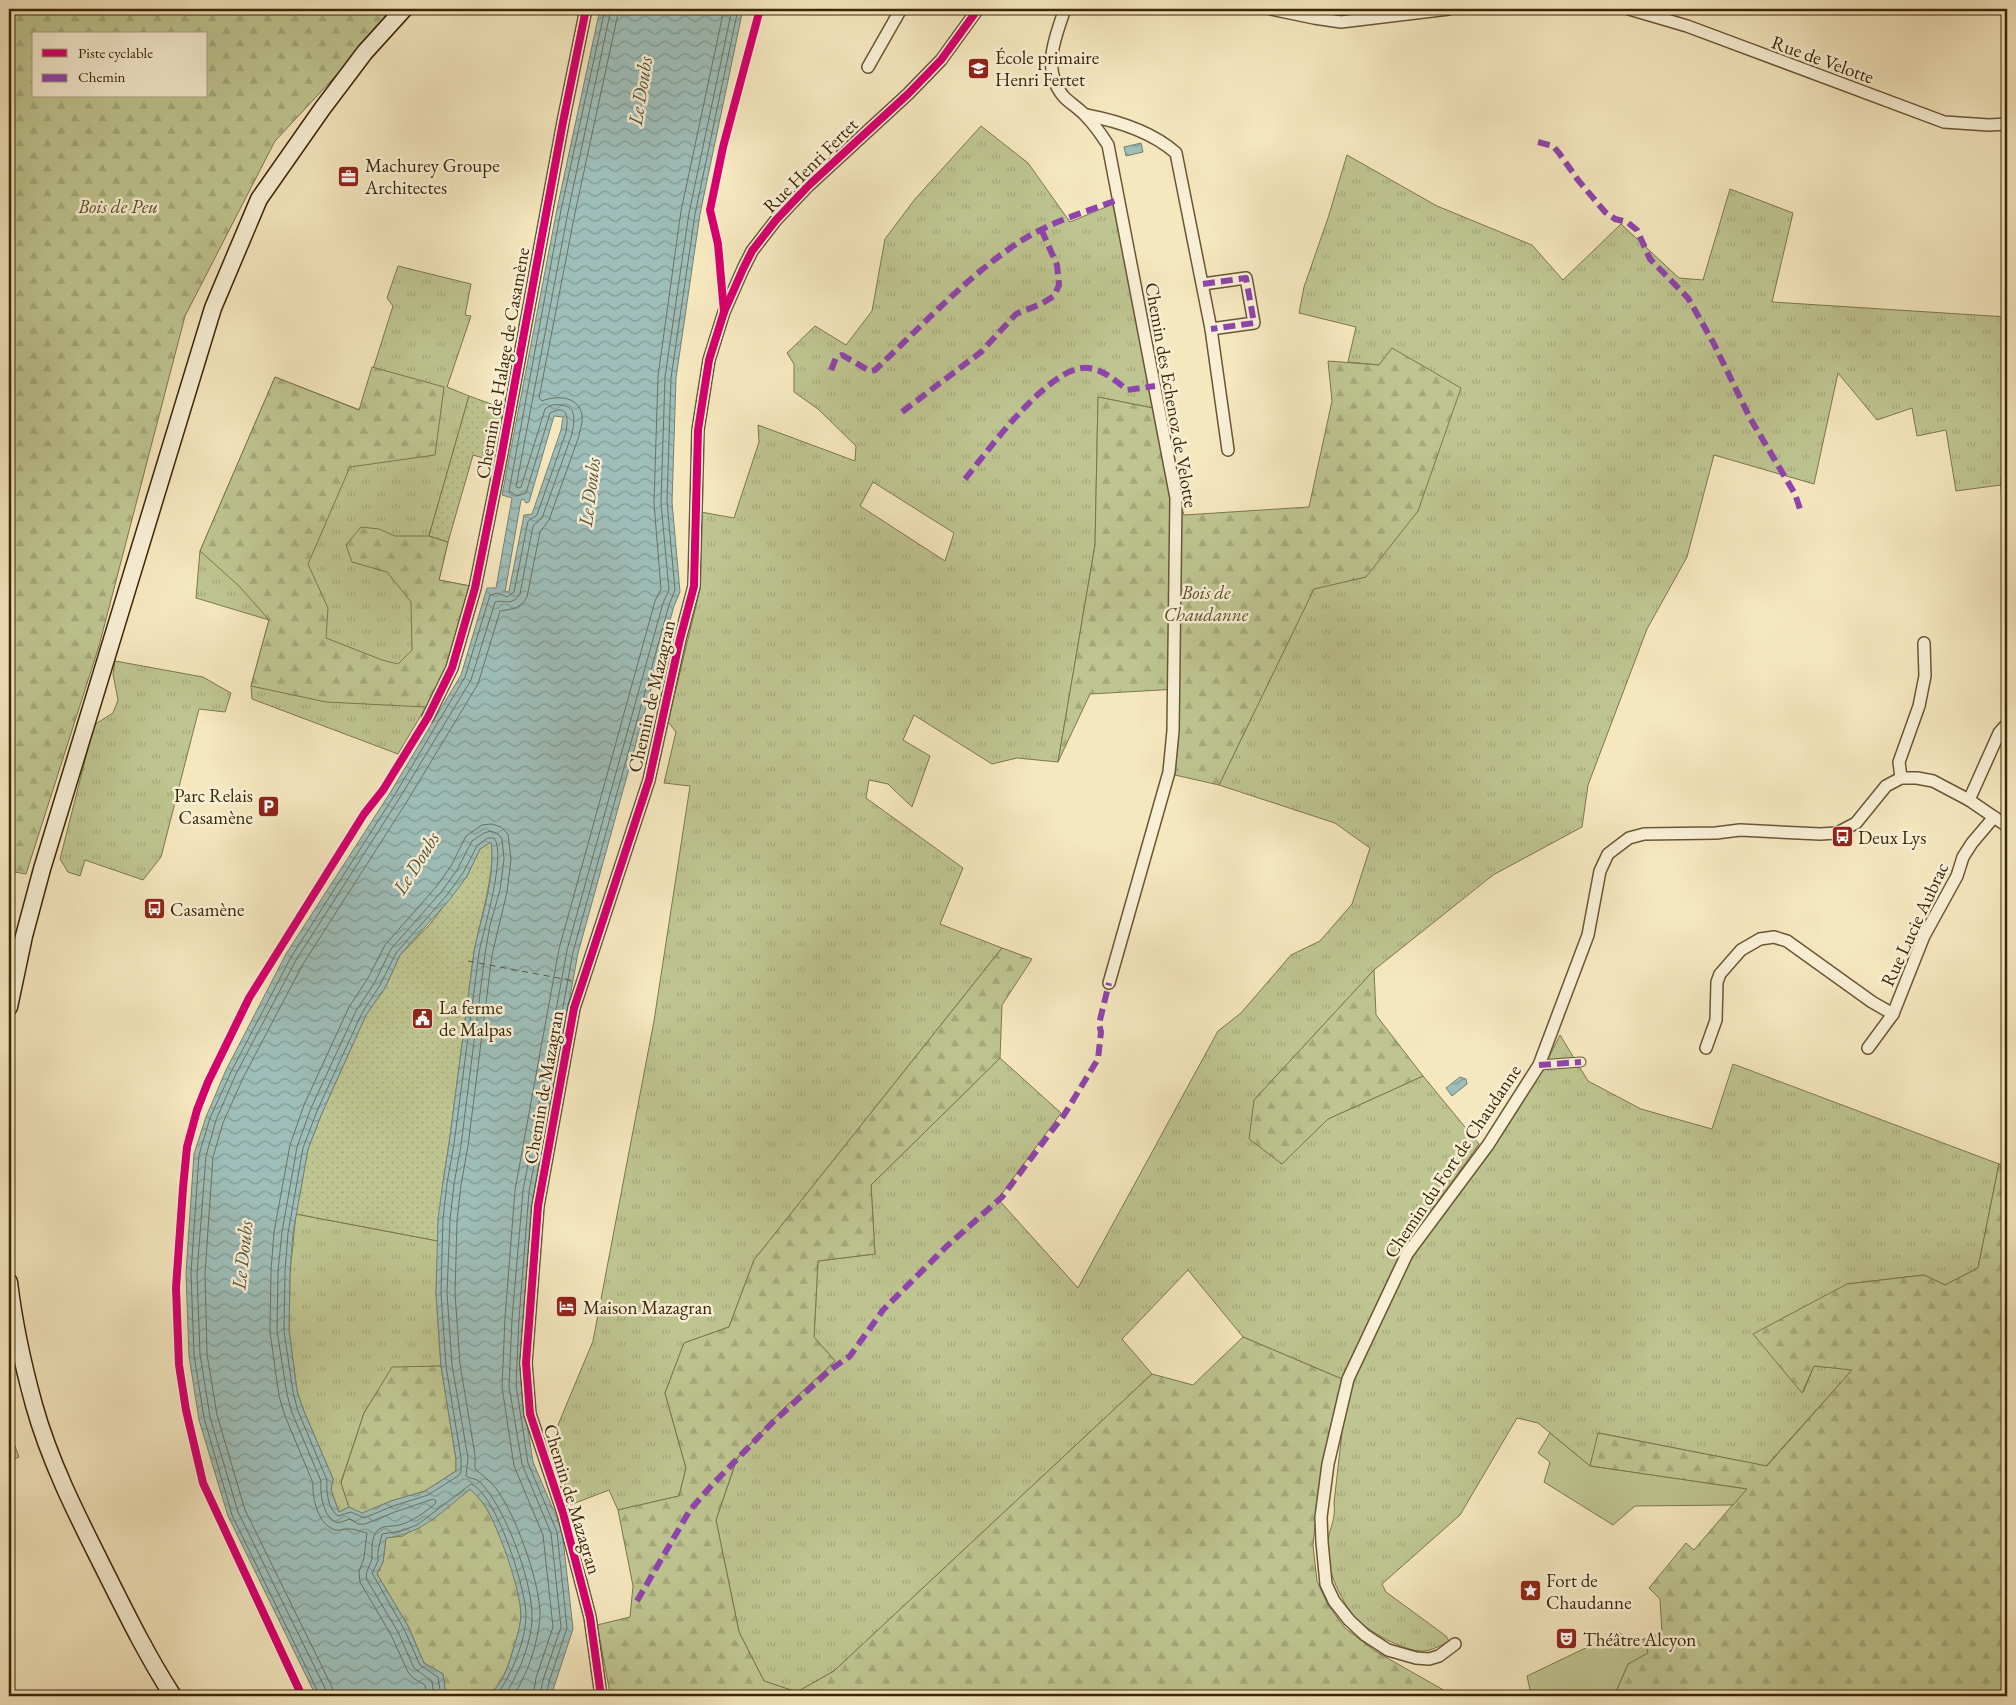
<svg xmlns="http://www.w3.org/2000/svg" width="2016" height="1705" font-family="'EB Garamond',serif">
<defs>
<pattern id="grass-tufts" width="24" height="20" patternUnits="userSpaceOnUse" patternTransform="scale(1.25)"><rect width="24" height="20" fill="#bec590"/><path d="M3 7l-1-3M5 7V3M7 7l1-3M15 17l-1-3M17 17v-4M19 17l1-3" fill="none" stroke="#a4a97b"/></pattern>
<pattern id="forest-firs" width="22" height="20" patternUnits="userSpaceOnUse" patternTransform="scale(1.25)"><rect width="22" height="20" fill="#bec590"/><path d="M5 1l3.5 6h-7zM16 11l3.5 6h-7z" fill="#a4a97b"/></pattern>
<pattern id="garden-dots" width="8" height="8" patternUnits="userSpaceOnUse" patternTransform="scale(1.25)"><rect width="8" height="8" fill="#bec590"/><path d="M2 2h.1M6 6h.1" fill="none" stroke="#a4a97b" stroke-width="1.8" stroke-linecap="round"/></pattern>
<pattern id="water-waves" width="16" height="10" patternUnits="userSpaceOnUse" patternTransform="scale(1.25)"><rect width="16" height="10" fill="#9ebeb9"/><path d="M0 5q4-4 8 0t8 0" fill="none" stroke="#829a94"/></pattern>
</defs>
<rect width="100%" height="100%" fill="#f5e7be"/>
<filter id="stains"><feTurbulence type="fractalNoise" baseFrequency=".004" numOctaves="4"/><feColorMatrix values="0 0 0 0 .2 0 0 0 0 .09 0 0 0 0 .02 0 0 0 .5 -.17"/></filter>
<radialGradient id="worn" r=".72"><stop offset=".6" stop-color="#630" stop-opacity="0"/><stop offset="1" stop-color="#630" stop-opacity=".3"/></radialGradient>
<g fill="url(#grass-tufts)" stroke="#7d764c" fill-rule="evenodd">
<path d="M981,126L1028,163L1070,222L1113,204L1146,363L1153,408L1098,397L1095,545L1058,762L1017,758L992,764L914,715L903,740L930,756L912,807L888,784L869,780L866,798L963,868L940,924L1002,948L754,1260L729,1327L684,1343L665,1393L686,1468L679,1496L618,1510L609,1490L570,1505L553,1437L593,1341L654,1021L690,786L664,783L676,732L668,722L700,589L701,512L734,518L759,442L758,425L855,461L856,446L818,409L794,392V364L787,353L815,326L846,345L872,311L885,239L915,199ZM873,482L954,533L945,561L860,506Z"/>
<path d="M1347,155L1437,206L1532,245L1563,280L1621,224L1679,278L1703,280L1730,189L1793,213L1772,302L2007,317L2001,485L1956,491L1946,430L1917,436L1912,408L1877,420L1838,373L1814,484L1714,455L1687,557L1647,629L1588,785L1582,827L1493,875L1374,970L1254,1100L1281,1164L1328,1119L1423,1076L1479,1144L1399,1256L1342,1379L1243,1337L1188,1270L1122,1339L1152,1374L834,1671L797,1692L764,1681L739,1632L716,1520L737,1459L784,1408L835,1361L814,1337L818,1261L875,1254L871,1185L1000,1058L1061,1113L998,1199L1078,1288L1218,1031L1241,1013L1291,955L1320,941L1352,904L1370,848L1335,823L1219,785L1314,588L1366,577L1379,365L1348,362L1356,327L1299,313L1304,287L1328,218Z"/>
<path d="M398,266L471,284L465,315L471,316L447,387L469,396L429,536L448,542L439,580L470,586L449,660L426,707L398,754L252,699L251,686L269,620L196,598L200,551L275,377L360,410L393,306L387,298Z"/>
<path d="M115,661L203,677L231,693L225,712L199,709L161,857L143,880L85,860L80,876L68,872L60,859L94,725L113,713L118,700L113,674Z"/>
<path d="M1560,1035L1588,1081L1641,1109L1712,1129L1733,1064L1999,1164L1978,1268L1945,1285L1924,1275L1847,1284L1803,1392L1814,1366L1853,1369L1766,1466L1599,1433L1590,1466L1538,1423L1517,1418L1460,1515L1382,1584L1386,1592L1446,1636L1449,1641C1441,1645 1434,1650 1424,1651C1404,1652 1367,1631 1354,1616C1345,1605 1336,1588 1332,1575C1329,1566 1327,1550 1328,1541C1330,1526 1336,1520 1334,1503L1348,1379L1407,1254L1488,1153L1541,1073Z"/>
<path d="M296,1214L438,1241L436,1293L441,1366L392,1368L364,1413L341,1482L349,1507L339,1512L331,1490L333,1479L303,1409L297,1391L289,1330L290,1272Z"/>
</g>
<g fill="url(#forest-firs)" stroke="#7d764c" fill-rule="evenodd">
<path d="M9,9H398L275,141L185,316L99,646L26,874L9,871ZM34,34H206V96H34Z"/>
<path d="M1392,348L1461,388L1418,511L1366,577L1314,589L1219,785L1175,775L1178,689L1090,694L1058,762L1095,545L1098,397L1153,408L1184,515L1309,507L1332,401L1328,361L1379,365Z"/>
<path d="M2007,350V557L2004,555L2001,485Z"/>
<path d="M372,367L444,387L435,455L350,467L308,564L328,608L326,638L382,660L398,664L412,650L411,602L387,572L352,562L346,545L361,527L379,529L395,536H429L448,542L439,580L470,586L449,660L426,707L326,702L251,686L269,620L239,586L200,551L275,377L359,410Z"/>
<path d="M1002,948L1032,959L1002,1005L1000,1058L871,1185L875,1254L818,1261L814,1337L835,1361L784,1408L737,1458L716,1520L739,1632L764,1681L797,1692L834,1671L1152,1374L1193,1385L1243,1337L1342,1379L1322,1462L1313,1545L1317,1581L1328,1605L1345,1628L1375,1651L1454,1696H671L670,1695L610,1693L597,1625L630,1617L633,1586L618,1510L679,1496L686,1468L665,1393L684,1343L729,1327L754,1260Z"/>
<path d="M1374,970L1376,1015L1423,1076L1328,1119L1282,1164L1249,1139L1254,1100Z"/>
<path d="M1999,1164L2007,1165V1696H1614L1628,1664L1647,1653L1644,1639L1662,1633L1660,1599L1649,1588L1686,1543L1694,1550L1746,1489L1590,1466L1598,1433L1767,1466L1852,1370L1814,1366L1802,1393L1753,1334L1847,1284L1924,1275L1945,1285L1978,1268Z"/>
<path d="M441,1366L456,1459V1471L425,1491L391,1501L362,1514L349,1507L341,1483L364,1413L392,1367Z"/>
<path d="M9,1430L19,1457L9,1462Z"/>
<path d="M471,1489C475,1494 481,1500 485,1506C500,1529 521,1589 521,1616C520,1628 516,1641 512,1653C508,1669 501,1685 488,1696H446L443,1674L424,1663L408,1626L377,1574L383,1562L386,1538L403,1536Z"/>
</g>
<g fill="#bec590" stroke="#7d764c">
<path d="M1550,1433L1590,1466L1747,1489L1733,1505L1635,1506L1613,1525L1544,1482L1550,1462L1538,1453Z"/>
<path d="M1619,1632L1630,1644L1644,1639L1648,1653L1628,1664L1614,1696H1519L1530,1690L1527,1676Z"/>
</g>
<g fill="url(#garden-dots)" stroke="#7d764c">
<path d="M469,396L505,409L496,462L473,455L448,542L429,536Z"/>
<path d="M492,841C494,880 481,915 474,952L449,1144L443,1182L438,1241L296,1214L308,1149L322,1113L366,1015L385,988L400,955L430,924L467,876L480,849Z"/>
</g>
<g fill="url(#water-waves)" stroke="#778172" fill-rule="evenodd">
<path d="M600,9H743L700,214L676,378L672,502L680,592L674,606L578,953L534,1193L524,1320L521,1385L533,1462L562,1530L573,1629L551,1696H488C501,1685 508,1669 512,1653C516,1641 520,1628 521,1616C521,1591 499,1528 485,1506C481,1500 475,1494 470,1489C443,1511 422,1534 386,1538L383,1562L377,1574L408,1626L424,1663L443,1674L446,1696H316L228,1516L199,1420L189,1356L186,1273L194,1154L206,1117L226,1070L286,954L390,793L461,675L487,588H496L512,498L502,495L557,209ZM554,416L563,417L561,430L532,514L524,515L509,591L505,592L521,500L523,499L526,503L529,502ZM491,842C496,879 481,916 474,952L449,1144L443,1182L438,1219L436,1293L441,1366L456,1459V1471L425,1491L391,1501L362,1513L349,1507L339,1512L331,1490L333,1479L303,1409L297,1391L289,1330L290,1272L293,1233L308,1149L322,1113L366,1015L385,988L400,955L451,898L467,876L480,849Z"/>
<path d="M1141,143L1143,152L1126,156L1124,147Z"/>
<path d="M1460,1077L1466,1079L1467,1084L1452,1096L1446,1088Z"/>
</g>
<g fill="none" stroke-linecap="round" stroke-linejoin="round">
<g stroke="#6d7260" stroke-width="1">
<path d="M488,838H494C507,854 483,931 479,953L454,1144L447,1183L443,1219L441,1293L446,1366L461,1458V1472L458,1476L428,1495L393,1506L364,1518L351,1512L338,1516C328,1509 326,1492 327,1480L298,1411L293,1392L284,1331L285,1271L288,1233L303,1148L317,1111L362,1013L380,985L396,953L447,895L463,873L477,846Z"/>
<path d="M320,1696L232,1515L204,1418L194,1355L191,1273L199,1155L210,1118L231,1072L291,957L394,796L465,677L490,595L498,593L507,597L514,592L528,521L537,515L566,432C568,419 569,403 550,413L526,493L517,496L509,491L561,210L605,9"/>
<path d="M327,1696L326,1690L238,1512L210,1417L200,1354L197,1273L206,1156L216,1120L236,1074L296,960L399,799L471,680L495,602C504,599 512,607 520,594L533,526L542,518L572,434C574,421 578,407 561,405C554,404 550,405 545,409L521,487L519,488L516,487L568,212L611,9"/>
<path d="M334,1696L332,1687L245,1510L217,1415L207,1354L205,1273L213,1157L223,1123L243,1078L303,964L406,803L478,684L500,611C511,609 521,609 527,597L540,532L549,520L579,436C580,429 583,422 582,415C579,396 556,395 542,401L539,398L575,213L619,9"/>
<path d="M427,1696L425,1685L413,1678L408,1672L391,1635L360,1582L359,1572L364,1558L367,1533C362,1532 352,1528 348,1529C343,1529 340,1531 336,1530C318,1526 312,1498 313,1483L285,1416L279,1396L270,1332L271,1271L274,1232L290,1145L304,1105L349,1007L368,978L385,945L436,887L451,866L466,836L482,825L492,824L501,827L508,834L511,859L507,892L492,955L468,1146L461,1185L457,1220L455,1293L460,1364L475,1455V1469C485,1477 495,1485 501,1496C518,1522 541,1586 540,1617C538,1643 528,1674 513,1696"/>
<path d="M434,1696L432,1681L414,1668L398,1632L367,1580C364,1571 371,1566 372,1558C372,1550 371,1538 377,1531C382,1525 391,1527 399,1525C412,1522 425,1512 435,1504L436,1501L433,1499L395,1512L365,1524H358L350,1519L338,1523C323,1518 320,1495 321,1481L292,1413L287,1394L277,1331L278,1271L282,1232L297,1147L311,1108L356,1011L375,982L391,949L442,891L457,870L472,841L484,833L491,831L498,834L502,839L504,859L500,890L490,925L485,954L461,1145L454,1184L450,1220L447,1293L452,1365L468,1458L466,1476C470,1479 476,1478 480,1482C505,1507 531,1578 532,1614C533,1640 518,1676 504,1696"/>
<path d="M441,1696L438,1677L420,1665L404,1629L372,1573L378,1561V1551L382,1534L401,1531L417,1525L471,1484C496,1493 526,1589 526,1615C526,1641 511,1676 496,1696"/>
<path d="M533,1696L536,1678L553,1627L543,1535L514,1466L502,1387L505,1318L515,1190L559,949L655,601L661,589L654,503L658,376L681,211L724,9"/>
<path d="M540,1696L543,1680L561,1627L551,1533L522,1464L509,1386L512,1319L523,1191L567,950L663,603L669,590L661,503L665,377L689,213L732,9"/>
<path d="M546,1696L549,1682L567,1628L557,1532L528,1463L516,1385L519,1319L529,1192L573,952L669,605L675,590L667,502L671,378L695,214L738,9"/>
</g>
<path stroke="#59543c" stroke-width="1" stroke-dasharray="6 5" stroke-linecap="butt" d="M468,961L574,981"/>
<defs>
<path id="pedestrian" d="M1539,1065L1581,1062"/>
<g id="minor">
<path d="M1065,9C1055,37 1041,71 1064,97C1070,103 1078,108 1085,115C1094,124 1101,134 1108,145L1176,498L1173,731L1169,772L1109,983"/>
<path d="M1271,9L1314,18L1341,22L1449,9"/>
<path d="M1629,9L1687,26L1944,122L1989,125L2007,124"/>
<path d="M868,67L901,9"/>
<path d="M1086,115C1118,121 1151,131 1176,153L1211,329L1228,450"/>
<path d="M1203,284L1246,278L1254,323L1211,329"/>
<path d="M428,717L452,668L475,588L501,458L563,122L586,9"/>
<path d="M1901,778L1899,762L1919,706L1925,676L1924,643"/>
<path d="M1969,800L1999,733L2007,724"/>
<path d="M1706,1048L1716,1020L1717,982L1720,974L1741,950L1760,939L1774,937L1787,941L1872,1002L1893,1014"/>
<path d="M1868,1048L1893,1014L1924,936L1957,876L1963,857L1972,843L1994,817"/>
<path d="M1455,1644L1439,1656L1429,1659L1416,1658L1388,1650L1365,1635L1349,1620L1334,1601L1326,1584L1322,1542L1321,1517L1328,1464L1348,1379L1407,1254L1488,1145L1539,1065L1588,935L1600,871L1608,854L1629,838L1644,834L1716,833L1740,830L1820,834L1837,833L1856,823L1886,786L1901,778H1917L1933,781L1969,800L2007,826"/>
<path d="M601,1696L590,1617L563,1513L530,1414L526,1363L538,1206L574,1008L649,780L680,639L694,586L698,430L709,360L724,312L743,269L752,251L776,220L808,186L908,94L941,60L978,9"/>
</g>
<g id="secondary">
<path d="M9,1007L24,936L42,869L213,308L259,199L322,109L365,52L404,9"/>
<path d="M9,1282C14,1324 23,1365 34,1405C51,1466 81,1523 109,1579C129,1619 149,1659 173,1696"/>
</g>
</defs>
<use href="#pedestrian" stroke="#6a5635" stroke-width="11"/>
<use href="#minor" stroke="#6a5635" stroke-width="14"/>
<use href="#secondary" stroke="#3c2607" stroke-width="19"/>
<use href="#pedestrian" stroke="#f8efd5" stroke-width="9"/>
<use href="#minor" stroke="#f8efd5" stroke-width="11"/>
<use href="#secondary" stroke="#f8efd5" stroke-width="16"/>
<g stroke="#8e44ad" stroke-width="6" stroke-dasharray="12 6" stroke-linecap="butt">
<path d="M1538,142L1553,146L1559,153L1578,180L1605,212L1615,219L1627,222L1637,230L1650,259L1688,298L1713,342L1750,418L1795,494L1800,509"/>
<path d="M1203,284L1246,278L1254,323L1211,329"/>
<path d="M831,370L836,358L842,355L870,371L875,370C922,326 970,273 1024,239C1053,221 1088,211 1120,199"/>
<path d="M902,412L981,352L1016,314L1041,304L1054,296L1059,285L1057,265L1042,231"/>
<path d="M965,479C987,452 1051,363 1088,368C1104,370 1115,380 1127,390L1155,386"/>
<path d="M1539,1065L1581,1062"/>
<path d="M637,1601L690,1510L711,1486L772,1423L830,1370L850,1356L883,1310L947,1246L1002,1197L1047,1137L1064,1115L1098,1059L1101,1032L1099,1024L1109,983"/>
</g>
<defs>
<g id="cycleway">
<path d="M724,312L718,244L710,210L723,147L760,9"/>
<path d="M302,1696L203,1483L186,1410L179,1365L176,1288L183,1188L187,1147L197,1110L208,1082L249,998L364,814L383,790L428,717L452,668L475,588L501,458L563,122L586,9"/>
<path d="M601,1696L590,1617L563,1513L530,1414L526,1363L538,1206L574,1008L649,780L680,639L694,586L698,430L709,360L724,312L743,269L752,251L776,220L808,186L908,94L941,60L978,9"/>
</g>
</defs>
<use href="#cycleway" stroke="#f8efd5" stroke-width="11"/>
<use href="#cycleway" stroke="#d6006c" stroke-width="8"/>
</g>
<defs>
<symbol id="school-square" viewBox="-11 -11 22 22"><rect x="-9" y="-9" width="18" height="18" rx="4" fill="#8f2418" stroke="#f8efd5"/><path d="M0-5L7-2L0 1L-7-2ZM-4 1L0 2.5L4 1V4Q0 6-4 4Z" fill="#fff"/></symbol>
<symbol id="office-square" viewBox="-11 -11 22 22"><rect x="-9" y="-9" width="18" height="18" rx="4" fill="#8f2418" stroke="#f8efd5"/><path d="M-6-3h4V-5.5h4V-3h4V5H-6ZM-1-4.5V-3h2v-1.5ZM-6 0V1H6V0Z" fill="#fff"/></symbol>
<symbol id="parking-square" viewBox="-11 -11 22 22"><rect x="-9" y="-9" width="18" height="18" rx="4" fill="#8f2418" stroke="#f8efd5"/><path d="M-3.5-5.5H1a3.5 3.5 0 0 1 0 7H-1V5.5H-3.5ZM-1-3.4V-.6H.8a1.4 1.4 0 0 0 0-2.8Z" fill="#fff"/></symbol>
<symbol id="bus-square" viewBox="-11 -11 22 22"><rect x="-9" y="-9" width="18" height="18" rx="4" fill="#8f2418" stroke="#f8efd5"/><path d="M-5-6H5V4H4V6H2V4H-2V6H-4V4H-5ZM-3.5-4V0h7V-4ZM-3.5 1.2v1.5H-2V1.2ZM2 1.2v1.5H3.5V1.2Z" fill="#fff"/></symbol>
<symbol id="civic-square" viewBox="-11 -11 22 22"><rect x="-9" y="-9" width="18" height="18" rx="4" fill="#8f2418" stroke="#f8efd5"/><path d="M-.6-6.5H3V-4.5H.6V-3L4-1V1h2V6H-6V1h2V-1L-.6-3ZM-1.2 2.5V6h2.4V2.5Z" fill="#fff"/></symbol>
<symbol id="hotel-square" viewBox="-11 -11 22 22"><rect x="-9" y="-9" width="18" height="18" rx="4" fill="#8f2418" stroke="#f8efd5"/><path d="M-6-4.5h1.5V1H6V5H4.5V3h-9V5H-6ZM-4 0a1.8 1.8 0 1 1 3.6 0ZM.5 0V-2.5h3Q6-2.5 6 0Z" fill="#fff"/></symbol>
<symbol id="sight-square" viewBox="-11 -11 22 22"><rect x="-9" y="-9" width="18" height="18" rx="4" fill="#8f2418" stroke="#f8efd5"/><path d="M0-6L1.8-2.2L6-1.7L2.9 1.2L3.7 5.4L0 3.3L-3.7 5.4L-2.9 1.2L-6-1.7L-1.8-2.2Z" fill="#fff"/></symbol>
<symbol id="theatre-square" viewBox="-11 -11 22 22"><rect x="-9" y="-9" width="18" height="18" rx="4" fill="#8f2418" stroke="#f8efd5"/><path d="M-5-5.5Q0-4 5-5.5V0Q5 5 0 6Q-5 5-5 0ZM-3.3-2.5H-1v1.5H-3.3ZM1-2.5H3.3v1.5H1ZM-2.8 1Q0 5.5 2.8 1Z" fill="#fff"/></symbol>
</defs>
<g fill-rule="evenodd">
<use href="#school-square" x="966" y="56" width="25" height="25"/>
<use href="#office-square" x="336" y="164" width="25" height="25"/>
<use href="#parking-square" x="256" y="794" width="25" height="25"/>
<use href="#bus-square" x="1830" y="824" width="25" height="25"/>
<use href="#bus-square" x="142" y="896" width="25" height="25"/>
<use href="#civic-square" x="410" y="1006" width="25" height="25"/>
<use href="#hotel-square" x="554" y="1294" width="25" height="25"/>
<use href="#sight-square" x="1518" y="1578" width="25" height="25"/>
<use href="#theatre-square" x="1554" y="1626" width="25" height="25"/>
</g>
<g text-anchor="middle" stroke-width="5" stroke-linejoin="round" paint-order="stroke">
<g font-size="19" fill="#3c2607" stroke="#f8efd5" text-anchor="start">
<text x="995" y="64">École primaire<tspan x="995" dy="22">Henri Fertet</tspan></text>
<text x="365" y="172">Machurey Groupe<tspan x="365" dy="22">Architectes</tspan></text>
<text x="253" y="802" text-anchor="end">Parc Relais<tspan x="253" dy="22">Casamène</tspan></text>
<text x="1858" y="844">Deux Lys</text>
<text x="170" y="916">Casamène</text>
<text x="439" y="1014">La ferme<tspan x="439" dy="22">de Malpas</tspan></text>
<text x="583" y="1314">Maison Mazagran</text>
<text x="1546" y="1587">Fort de<tspan x="1546" dy="22">Chaudanne</tspan></text>
<text x="1583" y="1646">Théâtre Alcyon</text>
</g>
<g font-size="19" fill="#3c2607" stroke="#f8efd5">
<text transform="translate(1823 59) rotate(20)" y="7">Rue de Velotte</text>
<text transform="translate(810 165) rotate(-45)" y="7">Rue Henri Fertet</text>
<text transform="translate(502 363) rotate(-80)" y="7">Chemin de Halage de Casamène</text>
<text transform="translate(1172 395) rotate(80)" y="7">Chemin des Echenoz de Velotte</text>
<text transform="translate(651 696) rotate(-77)" y="7">Chemin de Mazagran</text>
<text transform="translate(1914 924) rotate(-65)" y="7">Rue Lucie Aubrac</text>
<text transform="translate(543 1087) rotate(-80)" y="7">Chemin de Mazagran</text>
<text transform="translate(1452 1161) rotate(-56)" y="7">Chemin du Fort de Chaudanne</text>
<text transform="translate(573 1499) rotate(73)" y="7">Chemin de Mazagran</text>
</g>
<g font-size="19" font-style="italic" fill="#5c4e29" stroke="#f8efd5">
<text x="118" y="213">Bois de Peu</text>
<text x="1206" y="599">Bois de<tspan x="1206" dy="22">Chaudanne</tspan></text>
</g>
<g font-size="20" font-style="italic" fill="#59543c" stroke="#f8efd5">
<text transform="translate(640 91) rotate(-81)" y="7">Le Doubs</text>
<text transform="translate(589 492) rotate(-83)" y="7">Le Doubs</text>
<text transform="translate(416 863) rotate(-58)" y="7">Le Doubs</text>
<text transform="translate(242 1255) rotate(-84)" y="7">Le Doubs</text>
</g>
</g>
<rect width="2016" height="1705" fill="none" stroke="#f5e7be" stroke-width="30"/>
<rect x="10" y="10" width="1996" height="1685" fill="none" stroke="#3c2607" stroke-width="2.5"/>
<rect x="15" y="15" width="1986" height="1675" fill="none" stroke="#3c2607"/>
<rect x="32" y="32" width="175" height="65" fill="#f8efd5" stroke="#ad9f83"/>
<rect x="42" y="49" width="25" height="8" fill="#d6006c" stroke="#ad9f83"/>
<text x="78" y="58" font-size="15" fill="#3c2607">Piste cyclable</text>
<rect x="42" y="74" width="25" height="8" fill="#8e44ad" stroke="#ad9f83"/>
<text x="78" y="82" font-size="15" fill="#3c2607">Chemin</text>
<rect width="100%" height="100%" filter="url(#stains)"/>
<rect width="100%" height="100%" fill="url(#worn)"/>
</svg>
